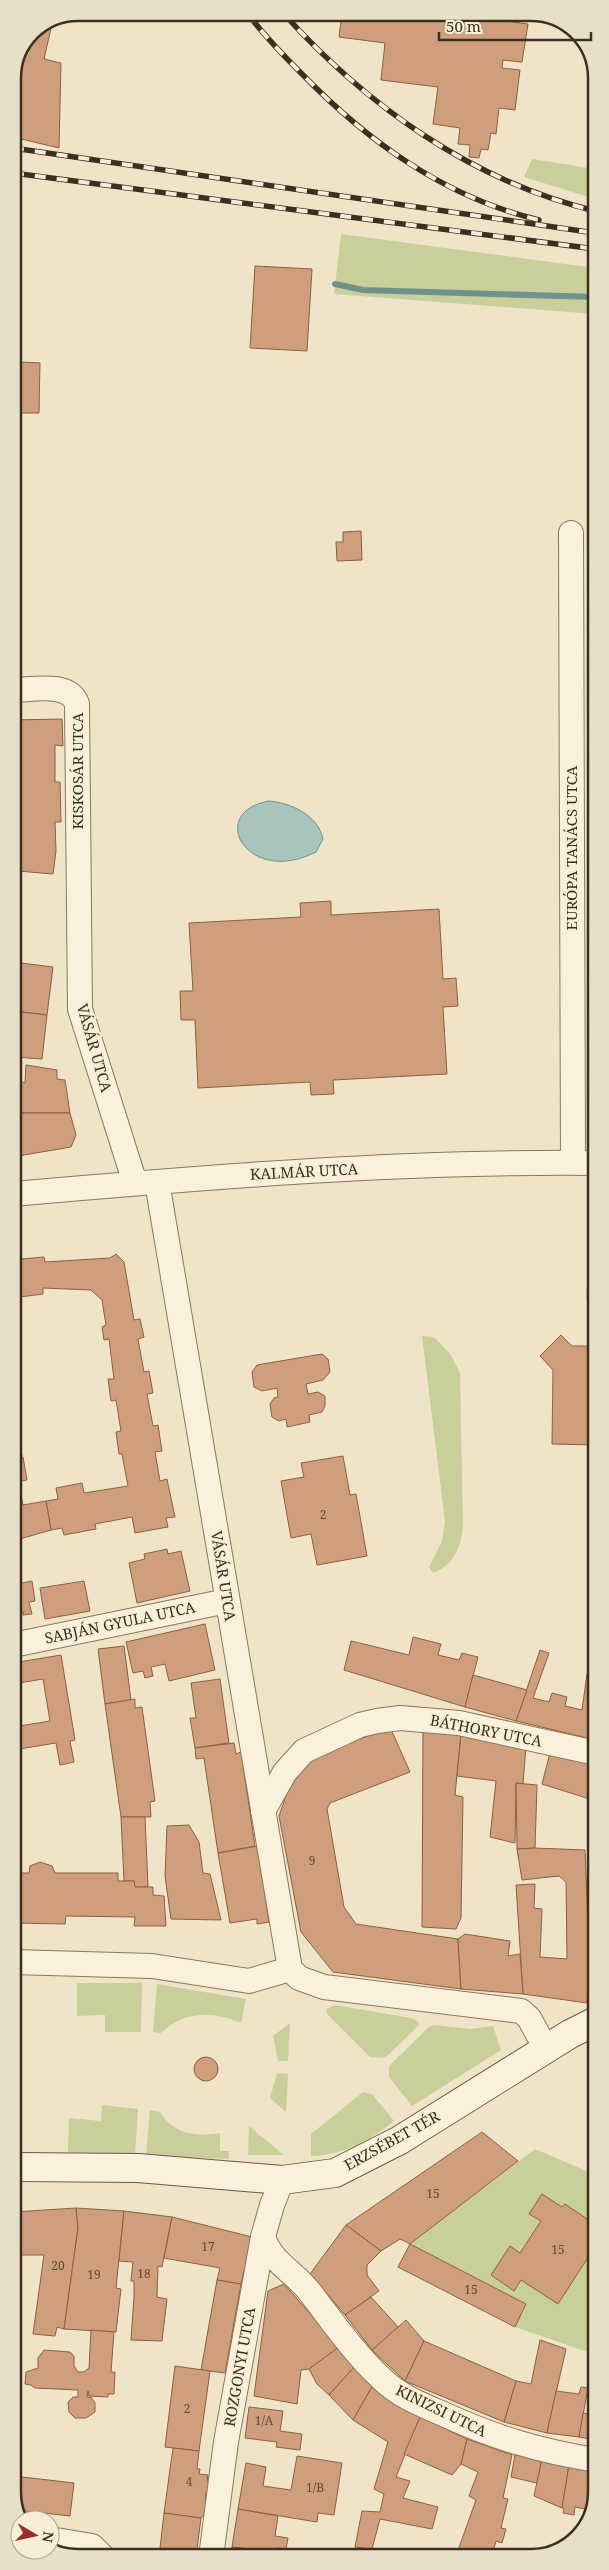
<svg xmlns="http://www.w3.org/2000/svg" width="609" height="2570" font-family="'Noto Serif',serif">
<rect width="100%" height="100%" fill="#f0e4c8"/>
<g fill="#c9cf9b">
<path d="M532,159L595,169V199L524,177Z"/>
<path d="M341,234L595,268V314L334,294Z"/>
<path d="M596,1274V1314C582,1306 583,1283 596,1274Z"/>
<path d="M422,1336L434,1337L451,1355L460,1373L463,1526C461,1547 454,1565 433,1573L429,1567L442,1541L445,1521Z"/>
<path d="M77,1983H142L141,2032H105V2015L77,2016Z"/>
<path d="M157,1984L246,1999L241,2023C213,2011 184,2011 161,2033L153,2032Z"/>
<path d="M335,2005L411,2018L418,2021L419,2025L387,2056L382,2058L370,2057L327,2014L326,2009Z"/>
<path d="M290,2023L288,2061H278L273,2036Z"/>
<path d="M434,2025L471,2029L493,2026L501,2050L412,2106L389,2077V2066L429,2027Z"/>
<path d="M277,2073L288,2074L286,2112L270,2098Z"/>
<path d="M363,2092L372,2094L394,2121C369,2141 344,2155 311,2156V2134Z"/>
<path d="M102,2105L138,2109L135,2155L68,2152L69,2118L101,2121Z"/>
<path d="M150,2110L160,2112C173,2134 196,2137 220,2133V2151H229V2159L146,2156Z"/>
<path d="M249,2126L284,2155H248Z"/>
<path d="M535,2149L596,2175V2355L515,2327L526,2304L410,2244Z"/>
</g>
<path fill="#a9c4bc" stroke="#6f938a" d="M269,801C291,803 318,815 323,839L316,852C248,887 205,813 269,801Z"/>
<g fill="none" stroke-linecap="round" stroke-linejoin="round">
<path stroke="#6f938a" stroke-width="6" d="M335,284L363,290L595,297"/>
</g>
<g fill="#cf9f7d" stroke="#8d5f41">
<path d="M342,13H482V18L528,24L522,62L503,60L502,68L520,70L515,110L499,108L496,134L491,133L488,150L481,149L479,158L469,157L470,145L458,144L460,128L433,124L438,87L381,80L385,43L339,37Z"/>
<path d="M50,24H52L44,59L61,63L59,148L13,137V78L32,31Z"/>
<path d="M255,266L312,269L307,351L250,348Z"/>
<path d="M21,362L40,363L39,413H20Z"/>
<path d="M361,531L362,560L337,561L336,542H343V532Z"/>
<path d="M62,719L63,746L55,745V782H60L61,822H55L56,851L53,874L18,871L19,837L13,836V817H20L17,762H13V720Z"/>
<path d="M331,901V915L439,909L443,979L456,978L458,1006L443,1007L447,1074L333,1080L334,1094L311,1095L310,1082L198,1088L195,1020H181L180,991H193L189,923L301,917L300,903Z"/>
<path d="M13,962L53,967L47,1015L13,1011Z"/>
<path d="M13,1011L47,1015L42,1059L13,1057Z"/>
<path d="M26,1065L57,1070V1079L65,1080L70,1113H17L16,1109H13V1079L25,1083Z"/>
<path d="M17,1113H70L76,1135L71,1147L18,1156L14,1121L20,1120Z"/>
<path d="M13,1121L18,1156H13Z"/>
<path d="M116,1254L124,1262L134,1320L140,1319L144,1337L138,1339L144,1372L149,1371L153,1393L147,1394L153,1426L158,1425L162,1451L155,1452L160,1481L167,1479L175,1517L166,1518L168,1527L135,1533L132,1517L95,1524L96,1529L64,1535L62,1528L51,1530L46,1501L58,1499L56,1488L82,1483L84,1493L128,1486L122,1454H119L116,1432L121,1431L116,1400L111,1401L108,1379H114L109,1339L104,1340L102,1327L106,1325L102,1300L91,1290L43,1288V1294L20,1297L19,1292H13V1267H21V1259L44,1257L45,1262L110,1258Z"/>
<path d="M561,1335L572,1346H596V1445L552,1444L553,1370L540,1356Z"/>
<path d="M322,1354L328,1359L330,1372L323,1380L306,1384L308,1394L318,1392L325,1396V1406L322,1412L309,1415L310,1422L287,1427L286,1419L279,1421L272,1417L270,1404L274,1398L278,1397L277,1388L262,1391L254,1387L252,1372L257,1365Z"/>
<path d="M13,1435H18L22,1456L15,1458L23,1457L27,1480L18,1482L23,1505L46,1501L51,1530L13,1541Z"/>
<path d="M343,1456L350,1495L356,1494L367,1556L317,1565L311,1534L291,1538L281,1481L304,1477L301,1463Z"/>
<path d="M167,1549L168,1554L181,1551L190,1591L137,1603L129,1563L145,1559L144,1554Z"/>
<path d="M13,1576H16L17,1584L32,1581L35,1601L29,1602L32,1614L23,1615V1612H18L20,1619L13,1620Z"/>
<path d="M84,1581L90,1611L45,1619L40,1588Z"/>
<path d="M205,1624L215,1670L169,1681L165,1664L151,1667L153,1676L145,1678L143,1671L133,1673L126,1642Z"/>
<path d="M413,1637L441,1644L438,1655L459,1660L462,1653L478,1657L465,1707L344,1670L351,1641L409,1655Z"/>
<path d="M124,1646L131,1700L105,1704L98,1649Z"/>
<path d="M540,1650L549,1653L533,1698L549,1702L552,1693L567,1697L565,1706L582,1710L587,1674L596,1676V1740L516,1721Z"/>
<path d="M61,1655L75,1740L70,1741L74,1762L60,1765L56,1743L13,1750V1727L50,1721L43,1679L13,1684V1663Z"/>
<path d="M473,1675L527,1690L516,1721L465,1707Z"/>
<path d="M220,1679L229,1743L195,1748L190,1718H196L191,1683Z"/>
<path d="M135,1699V1708L142,1707L155,1801L150,1802L151,1817H121L105,1704Z"/>
<path d="M390,1727L410,1772L330,1803L327,1809L344,1907L356,1924L458,1939L461,1989L333,1972L301,1932L279,1816L290,1784L307,1760Z"/>
<path d="M423,1728L461,1734L455,1795L463,1797L461,1918L456,1929L422,1927Z"/>
<path d="M461,1734L526,1746L523,1784L516,1783L515,1843L490,1837L496,1781L457,1776Z"/>
<path d="M234,1743L236,1754L241,1752L255,1846L218,1853L204,1758L196,1759L195,1748Z"/>
<path d="M550,1753L596,1766V1801L542,1784Z"/>
<path d="M13,1779L20,1822L13,1823Z"/>
<path d="M516,1783L537,1785L535,1848L517,1849Z"/>
<path d="M121,1817H145L148,1887H135L134,1881H124Z"/>
<path d="M189,1825L199,1842L203,1873L210,1874L221,1920L171,1919L165,1876L167,1826Z"/>
<path d="M258,1846L269,1922L257,1924V1919L230,1923L218,1853Z"/>
<path d="M535,1848L585,1850L590,1973L587,2003L523,1994L516,1885L535,1884L534,1908L542,1909L540,1957L567,1959L566,1882L559,1876L522,1880L517,1849Z"/>
<path d="M40,1862L52,1866L55,1873H118V1881H134L135,1887H153V1895L164,1896L166,1926H134L135,1917L66,1916L65,1924L13,1923V1868H19V1873H29L30,1866Z"/>
<path d="M465,1934L510,1941L508,1956L520,1954L523,1994L461,1989L458,1939Z"/>
<path d="M596,1972V2001L587,2003L590,1973Z"/>
<circle cx="206" cy="2069" r="12"/>
<path d="M482,2132L518,2161L410,2244L400,2239L381,2251L346,2225Z"/>
<path d="M542,2194L562,2207L565,2204L596,2225V2245L558,2304L521,2280L514,2291L491,2275L510,2246L520,2253L541,2221L529,2214Z"/>
<path d="M76,2208L78,2228L64,2329L57,2327L55,2336L33,2334L44,2255H18L14,2277V2212Z"/>
<path d="M76,2208L124,2211L116,2288L121,2289L116,2332L64,2329L78,2228Z"/>
<path d="M124,2211L172,2217L162,2267L158,2266L157,2297L167,2299L162,2341L131,2340L134,2296V2281H131L133,2262L119,2261Z"/>
<path d="M172,2217L252,2237L241,2284L217,2280L220,2268L164,2258Z"/>
<path d="M346,2225L381,2251L367,2265V2275L379,2291L345,2315L310,2274Z"/>
<path d="M410,2244L526,2304L515,2327L398,2267Z"/>
<path d="M217,2280L241,2284L225,2373L201,2370Z"/>
<path d="M284,2284L339,2347L309,2369L301,2370L297,2404L254,2396L268,2291Z"/>
<path d="M371,2297L399,2328L372,2350L345,2315Z"/>
<path d="M406,2320L424,2341L405,2381L372,2350Z"/>
<path d="M91,2330L114,2332L111,2372H115L114,2394H108V2397L89,2396L88,2391L87,2397H91L95,2403V2412L86,2418H75L69,2412L68,2402L73,2397H78V2390L35,2388L31,2385L25,2384L26,2372L38,2368V2358L44,2350L70,2352L74,2356V2366L78,2372H84L89,2368Z"/>
<path d="M540,2340L566,2349L547,2433L504,2422L516,2381L531,2384Z"/>
<path d="M424,2341L516,2381L504,2422L405,2381Z"/>
<path d="M339,2347L355,2366L329,2395L317,2384L309,2369Z"/>
<path d="M175,2366L210,2371L199,2451L165,2447Z"/>
<path d="M355,2366L373,2385L353,2420L329,2395Z"/>
<path d="M373,2385L420,2417L396,2477L410,2481L403,2498L438,2507L432,2529L380,2519L372,2549L355,2547L362,2511L380,2512L384,2494L374,2489L388,2442L353,2420Z"/>
<path d="M581,2387L588,2388L579,2437L547,2433L556,2391L579,2394Z"/>
<path d="M249,2407L283,2411L280,2431L302,2434L300,2450L276,2447L277,2442L245,2438Z"/>
<path d="M583,2413L596,2415V2440L579,2437Z"/>
<path d="M420,2417L467,2439L461,2464L452,2475L404,2454Z"/>
<path d="M467,2439L512,2455L503,2498L508,2499L501,2528L506,2529L502,2543L496,2541L492,2556H456L476,2500L469,2496L478,2472L461,2464Z"/>
<path d="M173,2448L199,2451L197,2469H200L199,2474L208,2475L207,2482L211,2483L210,2492H206L205,2500L209,2501L208,2511L201,2518L164,2513Z"/>
<path d="M515,2455L542,2459L537,2483L511,2477Z"/>
<path d="M297,2456L342,2463L334,2515L318,2513L317,2522L238,2509L246,2463L266,2467L263,2486L291,2490Z"/>
<path d="M542,2459L569,2465L562,2508L534,2496Z"/>
<path d="M569,2465L596,2469V2492L590,2510L575,2507L574,2515L563,2513L564,2509L562,2508Z"/>
<path d="M14,2476L74,2483L70,2516L17,2510L14,2505Z"/>
<path d="M238,2509L278,2516L275,2536L288,2538L286,2549L277,2548L276,2552L232,2547Z"/>
<path d="M164,2513L201,2518L196,2557H159Z"/>
<path d="M232,2547L276,2552V2557H230Z"/>
</g>
<g fill="none" stroke-linecap="round" stroke-linejoin="round">
<defs>
<g id="street">
<path d="M571,533L573,1162"/>
<path d="M13,690C32,690 69,681 77,704L80,1009L135,1183"/>
<path d="M157,1182L290,1969"/>
<path d="M13,1194C207,1177 401,1161 596,1163"/>
<path d="M13,1645L227,1601"/>
<path d="M263,1811L285,1772L304,1751L360,1725L377,1721L400,1718L459,1723L596,1753"/>
<path d="M13,1962L152,1966L249,1981L290,1969"/>
<path d="M290,1969L299,1978L324,1987L521,2011L529,2018L546,2049"/>
<path d="M263,2237C272,2263 293,2271 309,2291C332,2321 354,2353 382,2379C398,2395 420,2404 441,2413C493,2437 539,2451 596,2460"/>
<path d="M50,2539L92,2546L103,2557"/>
<path d="M211,2557L226,2442L263,2237L272,2205L282,2180"/>
</g>
<path id="secondary" d="M14,2167L138,2168L282,2180L335,2173L400,2140L570,2034L596,2021"/>
</defs>
<use href="#street" stroke="#8d765c" stroke-width="26"/>
<use href="#secondary" stroke="#6f573f" stroke-width="30"/>
<use href="#street" stroke="#faf1dc" stroke-width="24"/>
<use href="#secondary" stroke="#faf1dc" stroke-width="28"/>
<defs>
<g id="rail">
<path d="M247,13C263,34 282,54 300,72C367,141 444,197 539,220"/>
<path d="M283,13C367,106 472,181 595,211"/>
<path d="M13,148L595,233"/>
<path d="M13,173L595,249"/>
</g>
</defs>
<use href="#rail" stroke="#3d2e20" stroke-width="5.5"/>
<use href="#rail" stroke="#f7eed8" stroke-width="4" stroke-dasharray="11" stroke-linecap="butt"/>
</g>
<g text-anchor="middle" stroke-width="4.5" stroke-linejoin="round" paint-order="stroke">
<g font-size="12" fill="#624a37">
<text x="323" y="1519">2</text>
<text x="312" y="1865">9</text>
<text x="433" y="2198">15</text>
<text x="208" y="2251">17</text>
<text x="558" y="2254">15</text>
<text x="58" y="2270">20</text>
<text x="144" y="2278">18</text>
<text x="94" y="2279">19</text>
<text x="471" y="2294">15</text>
<text x="187" y="2413">2</text>
<text x="264" y="2425">1/A</text>
<text x="189" y="2486">4</text>
<text x="315" y="2492">1/B</text>
</g>
<g font-size="15" fill="#3d2e20" stroke="#f7eed8">
<text transform="translate(78 771) rotate(-90)" y="5">KISKOSÁR UTCA</text>
<text transform="translate(572 848) rotate(-90)" y="5">EURÓPA TANÁCS UTCA</text>
<text transform="translate(94 1048) rotate(74)" y="5">VÁSÁR UTCA</text>
<text transform="translate(304 1172) rotate(-3)" y="5">KALMÁR UTCA</text>
<text transform="translate(223 1576) rotate(81)" y="5">VÁSÁR UTCA</text>
<text transform="translate(120 1623) rotate(-12)" y="5">SABJÁN GYULA UTCA</text>
<text transform="translate(486 1731) rotate(11)" y="5">BÁTHORY UTCA</text>
<text transform="translate(392 2141) rotate(-29)" y="5">ERZSÉBET TÉR</text>
<text transform="translate(240 2367) rotate(-80)" y="5">ROZGONYI UTCA</text>
<text transform="translate(441 2411) rotate(26)" y="5">KINIZSI UTCA</text>
</g>
</g>
<path d="M0 0H609V2570H0ZM78 21H531A57 57 0 0 1 588 78V2492A57 57 0 0 1 531 2549H78A57 57 0 0 1 21 2492V78A57 57 0 0 1 78 21Z" fill="#e8dfc9" fill-rule="evenodd"/>
<path fill="none" stroke="#3d2e20" stroke-width="2.5" d="M78 21H531A57 57 0 0 1 588 78V2492A57 57 0 0 1 531 2549H78A57 57 0 0 1 21 2492V78A57 57 0 0 1 78 21Z"/>
<g transform="translate(35 2535) rotate(99)"><circle r="24" fill="#f7eed8" stroke="#ada18e"/>
<path d="M0-4L9 19L0 12L-9 19Z" fill="#9e2a2b"/>
<text y="-8" font-size="14" font-weight="bold" text-anchor="middle" fill="#3d2e20">N</text>
</g>
<path d="M439 32v8h152v-8" fill="none" stroke="#3d2e20" stroke-width="2.5"/>
<text x="446" y="32" font-size="15" fill="#3d2e20" stroke="#f7eed8" stroke-width="4" paint-order="stroke">50 m</text>
</svg>
